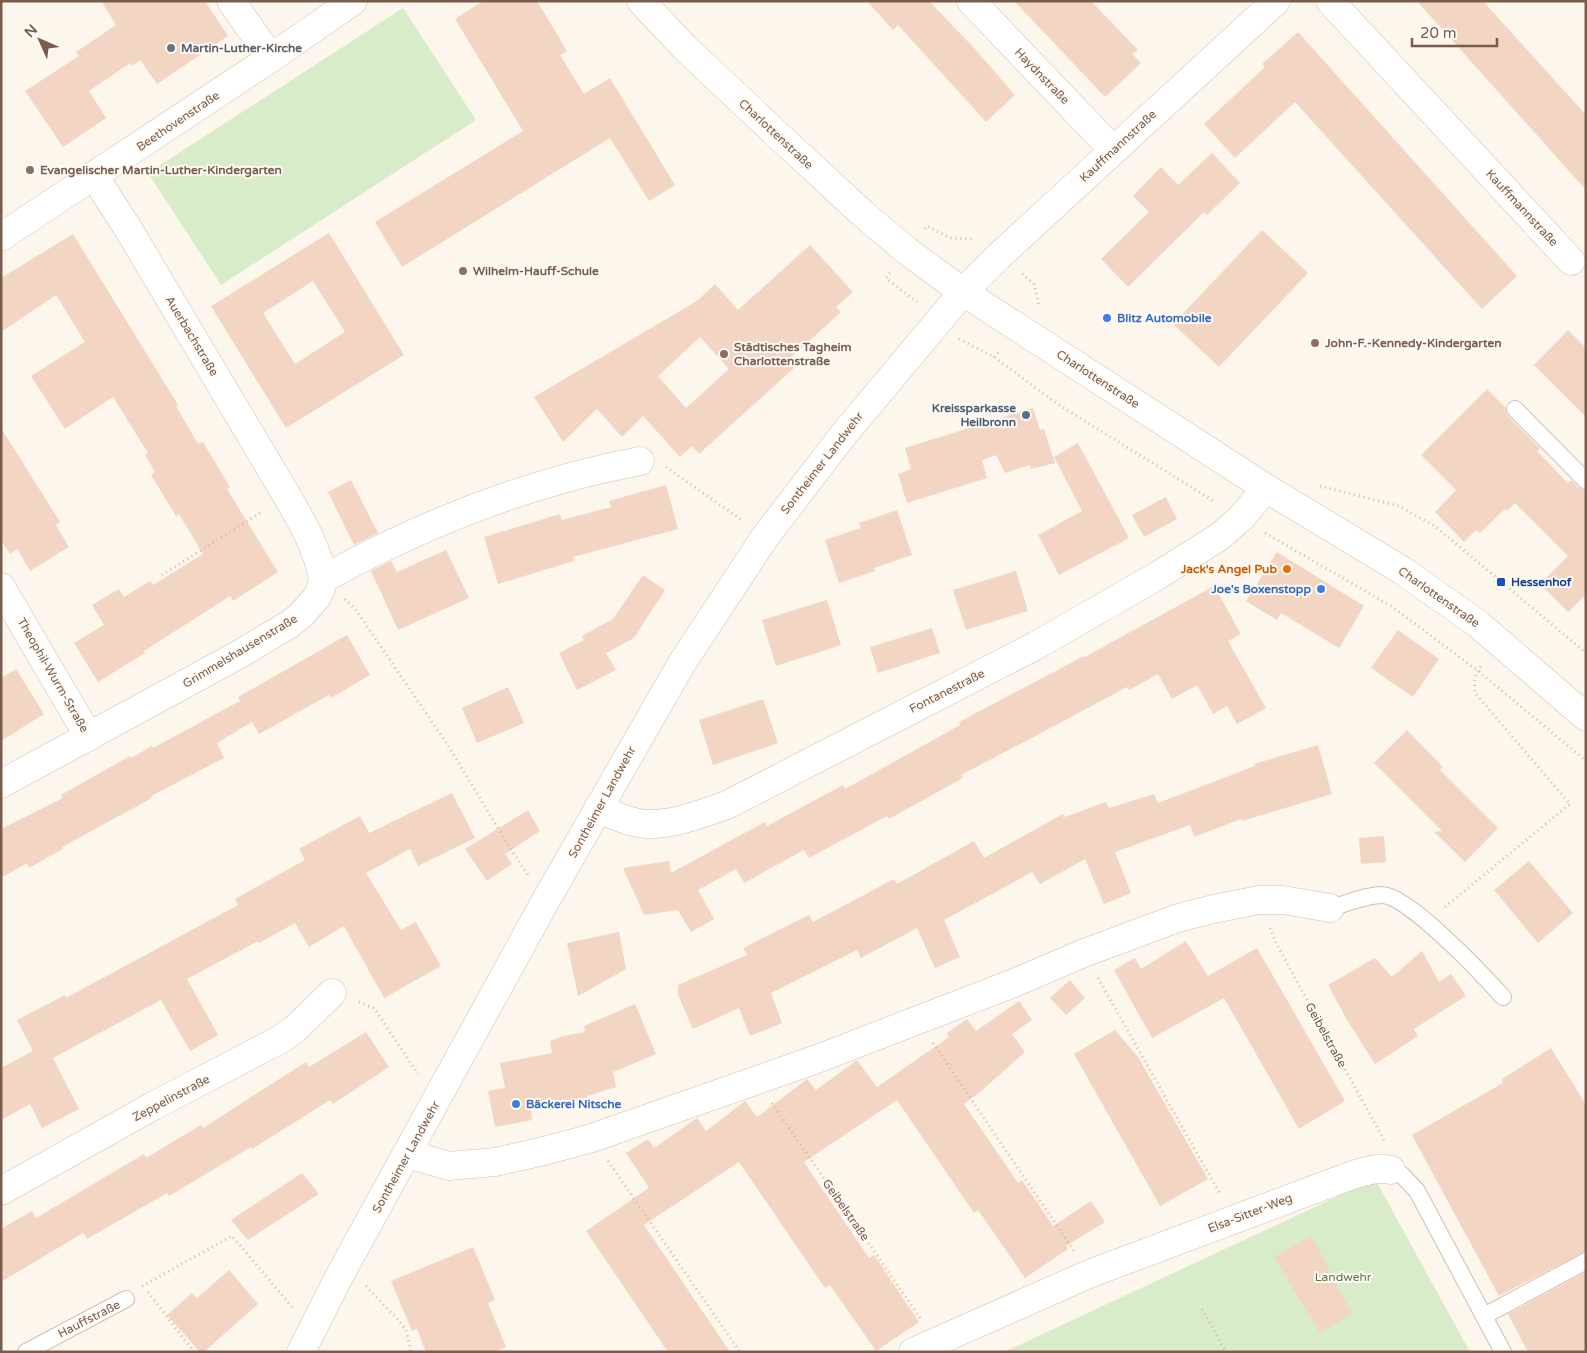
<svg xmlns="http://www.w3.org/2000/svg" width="1587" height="1353" font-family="'Varela Round',sans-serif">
<rect width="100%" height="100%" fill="#fdf6ec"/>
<g fill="#d8ecc9">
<path d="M403,8L476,120L221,285L148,173Z"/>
<path d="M1375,1179L1470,1352H1004Z"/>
</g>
<g fill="#f3d5c3" fill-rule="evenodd">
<path d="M101,1H205L228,36L157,84L140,60L132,66L130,63L89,91L106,118L63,147L25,91L79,56L76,52L116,25Z"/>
<path d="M483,1H537L567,51L560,55L584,94L610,78L675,185L649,201L610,138L402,267L375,222L523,131L455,19Z"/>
<path d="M867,1H929L975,49L1015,95L986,122L898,25L893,30Z"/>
<path d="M1014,1H1091L1138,50L1132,54L1141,63L1105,97Z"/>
<path d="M1417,1H1483L1586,115V190Z"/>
<path d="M1298,32L1517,276L1482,309L1295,102L1235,158L1204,124L1265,67L1262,64Z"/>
<path d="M1212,153L1240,183L1207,215L1204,212L1128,287L1101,259L1149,212L1133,196L1161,167L1178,185Z"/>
<path d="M1262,230L1308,273L1219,367L1173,324Z"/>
<path d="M329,233L404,355L286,428L211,306ZM313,281L345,332L295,364L263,313Z"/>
<path d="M73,234L178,405L176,406L198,444L203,442L230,487L227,489L278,572L233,601L230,596L144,651L145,653L98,682L74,643L104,625L92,605L119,589L124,597L150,581L153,585L203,554L179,514L176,516L151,475L155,472L145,455L148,453L113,397L65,429L31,376L85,342L56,295L1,332V278Z"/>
<path d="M810,245L853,292L836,307L841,312L787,361L794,368L699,454L692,446L680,457L643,416L622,437L597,409L563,442L534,397L697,301L715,284L738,310ZM700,337L729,369L686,408L658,376Z"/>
<path d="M1568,330L1586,348V417L1534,365Z"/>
<path d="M1487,389L1505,407L1508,416L1540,449L1537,451L1568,483L1571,480L1579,488L1586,491V595L1568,612L1540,584L1568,556L1515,503L1507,511L1505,509L1480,533L1476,530L1464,542L1435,512L1456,490L1421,455Z"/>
<path d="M1033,408L1040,430L1044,429L1055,463L1031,469L1030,465L1005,473L996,455L982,460L987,478L907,503L898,474L911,469L905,448Z"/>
<path d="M1,428L60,522L56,525L69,547L30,571L17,549L10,554L1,540Z"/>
<path d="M1078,443L1129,538L1059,575L1038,535L1082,511L1054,457Z"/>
<path d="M351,480L378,533L354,545L328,492Z"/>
<path d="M666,485L678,529L573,557L574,561L498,584L484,537L560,514L562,520L611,507L609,501Z"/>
<path d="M1166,497L1177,519L1144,537L1132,515Z"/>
<path d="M897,510L912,555L874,568L875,571L839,583L825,540L861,528L859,523Z"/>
<path d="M446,550L469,598L398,630L371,571L391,561L397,572Z"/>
<path d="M1277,552L1364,606L1339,648L1281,613L1277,620L1246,601Z"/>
<path d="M1016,571L1028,611L966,630L953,590Z"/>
<path d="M643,575L665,590L634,638L606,653L616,670L577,690L559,653L584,640L582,636L613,619Z"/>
<path d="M1214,586L1241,634L1228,641L1266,708L1237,724L1227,706L1213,714L1197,685L1172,699L1158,674L1129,690L1127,687L1041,733L961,775L963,778L889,819L887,816L809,858L804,850L744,883L736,869L698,890L714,919L691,932L678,910L644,915L623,868L669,861L671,873L765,822L767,826L843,785L845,789L960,725L959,722L1084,656L1085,657Z"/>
<path d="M827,600L841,645L776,666L762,620Z"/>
<path d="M932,628L940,653L878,673L870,647Z"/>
<path d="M1398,630L1439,659L1413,697L1371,668Z"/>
<path d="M347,635L370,675L331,698L329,695L259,734L252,722L217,743L224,758L151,796L152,798L62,847L63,849L29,868L27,863L1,878V829L63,798L61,795L130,756L131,758L152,746L153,748L240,701L238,697Z"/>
<path d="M16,669L44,714L1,741V678Z"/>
<path d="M508,687L524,723L477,743L462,708Z"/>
<path d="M763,699L778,743L713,765L699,720Z"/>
<path d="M1407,730L1443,767L1440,770L1498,828L1465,862L1434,832L1442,831L1374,763Z"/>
<path d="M1318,745L1332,794L1242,821L1241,819L1194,837L1190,825L1115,852L1131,893L1104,904L1085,859L1040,884L1032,872L944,920L960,957L935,968L917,928L861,958L857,950L771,993L782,1023L750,1036L739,1008L693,1029L678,995V985L747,955L743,948L809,915L813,922L894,879L897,884L974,841L984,858L1063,814L1065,817L1106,802L1109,808L1154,794L1158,803L1255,766L1254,764Z"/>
<path d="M452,793L475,838L418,866L410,849L366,873L401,930L416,922L441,966L384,998L344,926L309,947L295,923L259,943L258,941L187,979L218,1035L190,1051L161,1000L53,1058L79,1109L42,1128L30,1104L1,1120V1068L33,1051L17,1020L65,995L66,998L238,905L235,899L305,860L299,849L360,816L369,833Z"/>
<path d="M528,810L540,831L505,854L512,864L487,881L465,849Z"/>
<path d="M1384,836L1386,862L1361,864L1359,838Z"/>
<path d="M1529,861L1573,913L1538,943L1494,890Z"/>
<path d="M619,932L626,969L578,996L567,943Z"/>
<path d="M1186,941L1208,976L1257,948L1345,1101L1299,1129L1224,998L1152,1038L1114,970L1135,958L1141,969Z"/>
<path d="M1422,951L1439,982L1451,974L1466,996L1414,1029L1418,1036L1375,1064L1347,1020L1328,985L1375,958L1392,977Z"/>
<path d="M1070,980L1085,998L1066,1015L1050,998Z"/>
<path d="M1019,1001L1032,1020L1012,1034L1025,1052L979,1093L964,1104L1018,1183L1022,1180L1053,1226L1091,1201L1105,1222L1066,1246L1068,1249L1025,1278L978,1210L974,1213L897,1100L804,1162L869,1258L874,1255L919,1322L876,1351L830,1285L825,1288L739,1162L644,1225L730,1352H668L586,1231L649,1188L626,1153L648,1139L654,1148L697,1118L706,1131L745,1101L757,1117L807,1079L816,1090L857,1060L877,1087L949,1037L947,1033L967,1019L976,1031Z"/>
<path d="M635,1004L656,1054L613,1072L616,1087L587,1096L588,1100L531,1110L532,1120L495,1127L488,1091L505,1088L500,1063L552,1053L550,1041L563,1036L585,1032L584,1026Z"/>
<path d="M1115,1030L1138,1057L1208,1179L1160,1206L1074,1054Z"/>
<path d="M366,1032L389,1067L333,1104L330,1100L252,1149L251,1147L169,1196L167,1193L87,1239L83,1233L1,1282V1229L32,1211L36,1218L144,1154L146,1158L201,1125L203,1128L306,1062L309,1067Z"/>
<path d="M1551,1048L1586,1105V1251L1499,1296L1412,1135L1503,1083L1502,1079Z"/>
<path d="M302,1173L319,1194L248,1240L231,1220Z"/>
<path d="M1311,1235L1352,1314L1320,1333L1274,1257Z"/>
<path d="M473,1247L495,1300L488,1303L506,1347L494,1352H426L417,1329L412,1331L391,1281Z"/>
<path d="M229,1270L258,1304L204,1352H200L167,1315L192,1293L197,1298Z"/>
<path d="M1586,1272V1352H1528L1508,1314Z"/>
</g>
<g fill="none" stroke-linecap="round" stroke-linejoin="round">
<defs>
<g id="service">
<path d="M1515,409L1586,481"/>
<path d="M1330,908C1346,904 1365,895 1382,895C1408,895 1483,975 1503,997"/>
<path d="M1391,1170L1402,1175L1417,1191L1503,1352"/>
<path d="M1484,1316L1586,1261"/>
<path d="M26,1352L126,1299"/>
</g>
<g id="minor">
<path d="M231,1L271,58"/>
<path d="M971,1L1113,150"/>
<path d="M1330,1L1571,261"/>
<path d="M94,176L127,227L287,496C302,522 318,549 323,579"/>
<path d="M1,237L271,58L353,1"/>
<path d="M1,587L89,737"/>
<path d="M1,784L238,655L290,624L301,615L317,597L321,588L323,579C422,524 529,482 640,461"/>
<path d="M598,808C611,814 625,821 639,823C667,828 700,814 727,805L1035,646L1157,576L1219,537L1241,518L1266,488"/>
<path d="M408,1154L449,1166L495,1162L544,1151L592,1138L817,1059L1014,983L1084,953L1178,918L1213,909L1259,900H1283L1330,908"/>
<path d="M1,1191L153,1106L281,1039L295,1029L332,993"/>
<path d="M913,1352L1089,1274L1347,1177C1362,1172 1375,1167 1391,1170"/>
</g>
<path id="tertiary" d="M301,1352L341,1273L546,900L682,663L765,537L844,434L963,292L999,256L1276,1"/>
<path id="secondary" d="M641,1L685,48L781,138L862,213L907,251L963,292L1266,488L1403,571L1478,624L1586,717"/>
</defs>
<use href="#service" stroke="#d1beb0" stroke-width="18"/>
<use href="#minor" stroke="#d1beb0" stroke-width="29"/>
<use href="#tertiary" stroke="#d1beb0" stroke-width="29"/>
<use href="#secondary" stroke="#d6c0b0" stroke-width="29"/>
<g stroke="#d9b8a5" stroke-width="3" stroke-dasharray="1 4" stroke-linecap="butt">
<path d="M925,229L927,226L950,238L974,239"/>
<path d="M890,273L886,278L917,302"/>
<path d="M1022,274L1034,284L1039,306"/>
<path d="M959,339L994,357L1056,403L1215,502"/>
<path d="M994,357L1001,350"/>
<path d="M666,467L743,521"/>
<path d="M1320,486L1399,506L1436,527L1586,653"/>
<path d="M1265,533L1391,606L1477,670L1586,761"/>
<path d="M162,575L263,511"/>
<path d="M345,599L356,610L449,747L510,848L528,875"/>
<path d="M1445,907L1570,804L1475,693C1474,681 1474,674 1482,665"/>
<path d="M1270,928L1277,945L1384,1140"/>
<path d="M1098,978L1220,1194"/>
<path d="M359,1002L374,1008L418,1074"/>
<path d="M933,1043L1074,1251"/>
<path d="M772,1103L920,1318"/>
<path d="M608,1161L740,1352"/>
<path d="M142,1286L232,1236L292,1307"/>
<path d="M366,1286L399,1321L406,1330L411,1352"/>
<path d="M148,1292L194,1352"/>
<path d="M1202,1309L1226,1352"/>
</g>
<use href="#service" stroke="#fff" stroke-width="16"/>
<use href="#minor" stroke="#fff" stroke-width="28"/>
<use href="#tertiary" stroke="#fff" stroke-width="28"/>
<use href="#secondary" stroke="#fff" stroke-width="28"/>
</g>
<circle fill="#6b7280" stroke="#fffaf3" stroke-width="2" cx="171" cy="48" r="5"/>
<g fill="#8d6e63" stroke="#fffaf3" stroke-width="2">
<circle cx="30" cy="170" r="5"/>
<circle cx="463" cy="271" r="5"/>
<circle cx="1315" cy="343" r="5"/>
<circle cx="724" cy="354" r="5"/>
</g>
<g fill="#3f7fe0" stroke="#fffaf3" stroke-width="2">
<circle cx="1107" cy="318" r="5"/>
<circle cx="1321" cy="589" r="5"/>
<circle cx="516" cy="1104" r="5"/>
</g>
<circle fill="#5c6f8a" stroke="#fffaf3" stroke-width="2" cx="1026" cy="415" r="5"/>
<circle fill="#e8710a" stroke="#fffaf3" stroke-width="2" cx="1287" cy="569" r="5"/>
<rect fill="#1a4fb4" stroke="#fffaf3" stroke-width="2" x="1496" y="577" width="10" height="10" rx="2.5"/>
<g text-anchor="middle" stroke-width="4" stroke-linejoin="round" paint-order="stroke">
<g font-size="12" font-weight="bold" fill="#5b616d" stroke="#fffaf3" text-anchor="start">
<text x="181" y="52">Martin-Luther-Kirche</text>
</g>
<g font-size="12" fill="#7a5c4d" stroke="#fffaf3">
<text transform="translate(1042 76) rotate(46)" y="4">Haydnstraße</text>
<text transform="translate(178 121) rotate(-34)" y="4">Beethovenstraße</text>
<text transform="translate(776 134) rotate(43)" y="4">Charlottenstraße</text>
<text transform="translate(1118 146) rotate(-43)" y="4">Kauffmannstraße</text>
<text transform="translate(1522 208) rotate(47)" y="4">Kauffmannstraße</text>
<text transform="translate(192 336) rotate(59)" y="4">Auerbachstraße</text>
<text transform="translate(1098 379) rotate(33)" y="4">Charlottenstraße</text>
<text transform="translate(822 463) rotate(-52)" y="4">Sontheimer Landwehr</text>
<text transform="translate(1439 597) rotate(35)" y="4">Charlottenstraße</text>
<text transform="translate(240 651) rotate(-31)" y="4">Grimmelshausenstraße</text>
<text transform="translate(53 675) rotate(60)" y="4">Theophil-Wurm-Straße</text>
<text transform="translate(947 691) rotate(-27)" y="4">Fontanestraße</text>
<text transform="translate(602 802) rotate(-61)" y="4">Sontheimer Landwehr</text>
<text transform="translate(1326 1035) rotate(61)" y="4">Geibelstraße</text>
<text transform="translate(171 1098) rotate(-28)" y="4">Zeppelinstraße</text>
<text transform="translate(406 1157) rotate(-61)" y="4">Sontheimer Landwehr</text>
<text transform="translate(846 1210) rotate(55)" y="4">Geibelstraße</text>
<text transform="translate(1250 1213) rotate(-21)" y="4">Elsa-Sitter-Weg</text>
<text transform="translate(89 1319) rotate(-27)" y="4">Hauffstraße</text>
</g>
<g font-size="12" font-weight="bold" fill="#785e54" stroke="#fffaf3" text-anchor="start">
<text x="40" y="174">Evangelischer Martin-Luther-Kindergarten</text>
<text x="473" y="275">Wilhelm-Hauff-Schule</text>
<text x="1325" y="347">John-F.-Kennedy-Kindergarten</text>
<text x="734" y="351">Städtisches Tagheim<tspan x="734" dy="14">Charlottenstraße</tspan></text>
</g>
<g font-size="12" font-weight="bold" fill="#366cbe" stroke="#fffaf3" text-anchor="start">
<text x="1117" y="322">Blitz Automobile</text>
<text x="1311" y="593" text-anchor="end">Joe's Boxenstopp</text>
<text x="526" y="1108">Bäckerei Nitsche</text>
</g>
<g font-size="12" font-weight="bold" fill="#4e5e75" stroke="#fffaf3" text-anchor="end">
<text x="1016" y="412">Kreissparkasse<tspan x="1016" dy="14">Heilbronn</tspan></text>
</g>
<g font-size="12" font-weight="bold" fill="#c56008" stroke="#fffaf3" text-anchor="end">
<text x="1277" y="573">Jack's Angel Pub</text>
</g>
<g font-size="12" font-weight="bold" fill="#164399" stroke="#fffaf3" text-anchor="start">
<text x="1511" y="586">Hessenhof</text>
</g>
<g font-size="12" fill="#537a41" stroke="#fffaf3">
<text x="1343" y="1281">Landwehr</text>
</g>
</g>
<rect width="1587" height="1353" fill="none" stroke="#7a5c4d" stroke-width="5"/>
<g transform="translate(40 40) rotate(315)" stroke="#fffaf3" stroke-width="4" paint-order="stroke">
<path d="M0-4L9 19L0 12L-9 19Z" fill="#7a5c4d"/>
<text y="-8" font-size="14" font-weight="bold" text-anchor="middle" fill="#7a5c4d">N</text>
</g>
<path d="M1412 38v8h85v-8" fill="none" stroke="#7a5c4d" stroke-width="2.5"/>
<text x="1420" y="38" font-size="15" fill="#7a5c4d" stroke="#fffaf3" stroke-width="4" paint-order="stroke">20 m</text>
</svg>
